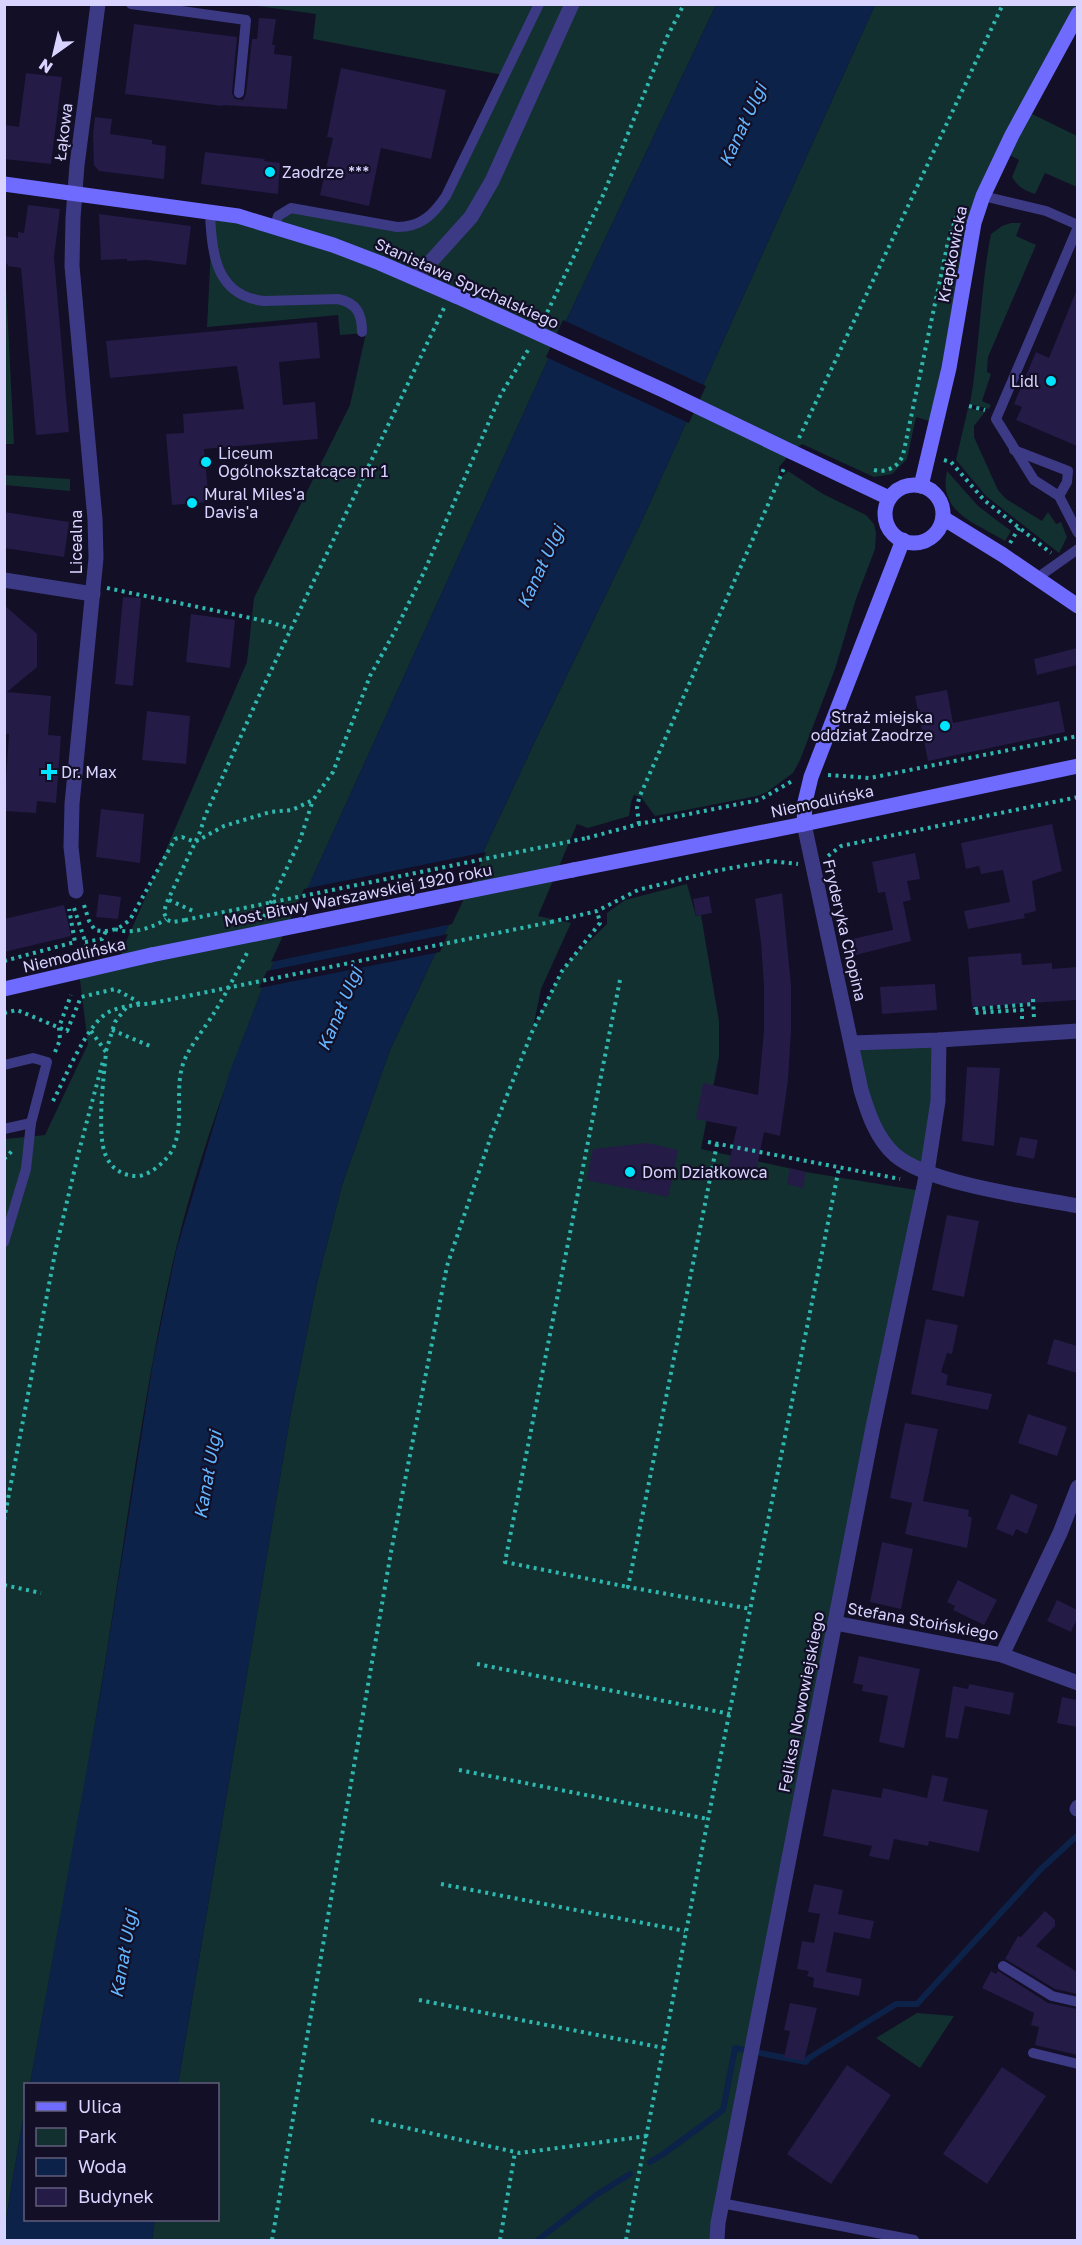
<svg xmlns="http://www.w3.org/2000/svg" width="1082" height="2245" font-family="'Golos Text',sans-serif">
<rect width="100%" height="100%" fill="#130f26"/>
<g fill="#12302f">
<path d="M251,5H716L556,342L264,984C230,1072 197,1161 175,1253C142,1396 125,1543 101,1688C79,1821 54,1953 30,2084H26L25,2108L5,2225V1139L45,1135L88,1044L79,972L117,963L247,662L254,598L350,405L366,333L340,335L338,315L207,327L211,248L210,211L274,226L291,208L397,227L436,210L503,75L313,39L316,14Z"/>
<path d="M875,5H1077V14L1024,110L1077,136V187L1045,173L1035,194C1024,190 1018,187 1012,177L1019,160L1004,152L983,196L936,423L916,417L907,459L892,474L874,477L802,444L792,452L779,467L780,478L788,471L823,494L866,515L874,524L876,533L875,549L856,599L835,669L800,760L793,773L767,792L757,796L655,816L641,797L634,795L631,802L629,816L588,828L577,824L538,916L571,923L541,989L533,1028L562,971L572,958L607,924V913L625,900L687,884L696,916L701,915L719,1021V1057L701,1149L806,1172L922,1191L717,2240H152L155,2220H218V2084H178L291,1412L317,1283L342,1185L390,1050L536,739L644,516Z"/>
<path d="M1011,223H1021L1016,236L1036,245L988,357L987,372L991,374L982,401L991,405L989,409L970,404C980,347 980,290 991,234L1002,226Z"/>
<path d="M5,287H6L14,444H5Z"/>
<path d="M968,408L985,412L974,426V437L998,490L1006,499L1042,521L1048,512L1056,524L1061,522L1067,537L1059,553L986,496L956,460Z"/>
<path d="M947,471L978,506L1011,531L1005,541C974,522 938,513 947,471Z"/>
<path d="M4,475L70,479V491L5,485Z"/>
<path d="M939,1040L927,1172L879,1135L852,1043Z"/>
<path d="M917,2013L954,2016L920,2068L876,2038Z"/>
</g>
<g fill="#0c2248">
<path d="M716,5H875L644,516L536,739L390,1050L342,1185L317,1283L291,1412L178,2084H30L101,1690L153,1362L176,1251L230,1071L264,984L556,342Z"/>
<path d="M25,2108L26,2220H155L152,2240H5V2225Z"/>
</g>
<g fill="#130f26">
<path d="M563,320L706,386L689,423L546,357Z"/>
<path d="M486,852L452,924L271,962L304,889Z"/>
<path d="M448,934L440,952L259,988L267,971Z"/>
</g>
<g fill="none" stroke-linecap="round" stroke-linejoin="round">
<g stroke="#0c2248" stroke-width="6">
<path d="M650,2162L662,2155L723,2110L735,2048L806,2062L809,2058L896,2004H917L1041,1869L1078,1835"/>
<path d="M538,2240L596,2195L630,2174"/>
</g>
</g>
<g fill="#241b47">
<path d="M259,18L276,19L272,45H275L274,54L292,56L287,109L223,105V106L125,94L134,24L237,37L232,93L235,99L243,100L246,94L252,39H257Z"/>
<path d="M341,68L446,90L431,159L381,148L369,206L320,195L333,138L327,137Z"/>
<path d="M26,73L62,77L51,164L4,159V125L19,127Z"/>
<path d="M95,117L112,119L110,134L152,140V144L166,146L164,179L99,171L94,165L93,136Z"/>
<path d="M205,152L265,159L264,161L280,163L278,194L201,184Z"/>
<path d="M28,205L60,209L54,257L69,432L36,435L21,268L7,266L8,264L4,263V236L18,238V232L24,233Z"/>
<path d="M99,214L191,226L186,265L147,260L127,261V259L101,260Z"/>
<path d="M1077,289V446L1016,420L1022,407L1014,404L1036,352L1049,358Z"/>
<path d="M317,322L320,358L279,362L283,405L315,402L318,439L204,449L209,502L172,505L166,434L184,433L183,414L244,409L237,366L110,378L106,341Z"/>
<path d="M4,512L69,522L64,557L4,548Z"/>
<path d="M123,597L141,598L133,686L115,684Z"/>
<path d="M4,605L37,634V667L7,692L51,696L48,735L61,736L56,803L37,801L36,813L4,811L9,734H4Z"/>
<path d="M191,614L235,620L230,668L186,662Z"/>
<path d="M1077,648V665L1037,675L1034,659Z"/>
<path d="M947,690L953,723L1059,701L1065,732L928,761L915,696Z"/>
<path d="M147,711L190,716L186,764L142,760Z"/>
<path d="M101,809L144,814L140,863L96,857Z"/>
<path d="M1052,824L1062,871L1032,881L1036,911L1024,914L1025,918L968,929L964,911L1010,902L1003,870L981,874L979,866L966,869L961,843Z"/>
<path d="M915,853L920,879L907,881L911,900L903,902L911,941L856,955L852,939L893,930L885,892L878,893L872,862Z"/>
<path d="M782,893L791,985V1031L788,1080L780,1136L764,1132L756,1172L728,1167L737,1127L696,1119L703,1083L758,1095L764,1030V986L761,942L755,899Z"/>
<path d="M99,894L121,897L118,919L96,917Z"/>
<path d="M709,896L712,913L696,916L693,899Z"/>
<path d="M64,905L71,936L4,952V919Z"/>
<path d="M1021,953L1022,965L1052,963V969L1077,967V1000L972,1007L968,957Z"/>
<path d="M935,984L937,1010L882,1014L880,987Z"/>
<path d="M967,1067L1000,1068L994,1146L962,1141Z"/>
<path d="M1020,1137L1038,1140L1034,1159L1016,1155Z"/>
<path d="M647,1143L678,1150L668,1197L587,1180L593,1149Z"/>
<path d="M790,1168L806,1172L803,1188L787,1184Z"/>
<path d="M947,1215L979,1221L964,1297L932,1290Z"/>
<path d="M926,1319L958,1325L952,1354L947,1353L941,1372L948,1375L946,1385L992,1394L988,1410L911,1394Z"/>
<path d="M1054,1339L1077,1346V1373L1047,1364Z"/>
<path d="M1028,1414L1067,1427L1057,1456L1018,1443Z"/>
<path d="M905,1423L938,1429L923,1501L969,1510L968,1516L972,1518L967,1548L905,1534L912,1503L890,1498Z"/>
<path d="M1011,1494L1038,1505L1027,1534L1016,1529L1013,1536L996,1529Z"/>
<path d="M882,1542L913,1549L901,1609L870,1602Z"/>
<path d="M958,1580L997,1600L984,1625L953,1610L955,1606L947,1602Z"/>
<path d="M1057,1600L1077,1610V1619L1071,1632L1047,1621Z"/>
<path d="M859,1656L920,1669L904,1748L879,1742L888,1696L862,1691L863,1685L853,1683Z"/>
<path d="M969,1684L1014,1693L1010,1715L965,1706L958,1739L945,1737L953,1686L968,1689Z"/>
<path d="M1062,1697L1077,1700V1727L1057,1723Z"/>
<path d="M932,1775L948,1778L943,1801L988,1810L979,1852L929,1841L928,1846L894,1839L889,1860L869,1856L872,1846L823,1836L832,1789L881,1798L883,1788L927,1798Z"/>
<path d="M814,1884L843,1890L838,1914L874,1921L870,1939L834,1932L826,1972L862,1979L859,1996L813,1987L814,1978L807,1976L809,1971L797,1969L802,1941L814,1943L820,1914L808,1912Z"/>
<path d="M1045,1911L1055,1920V1926L1036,1946L1077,1972V1994L1055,1989L1005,1959L1018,1936L1021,1937Z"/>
<path d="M991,1971L996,1974L998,1971L1048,2003L1077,2009V2055L1035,2045L1039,2027L1031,2025L1034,2013L982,1988Z"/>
<path d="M790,2003L817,2008L804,2061L784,2057L790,2031L784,2030Z"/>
<path d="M847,2065L891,2095L831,2184L787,2154Z"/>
<path d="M1002,2067L1046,2096L987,2184L943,2154Z"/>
</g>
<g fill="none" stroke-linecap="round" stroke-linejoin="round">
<g stroke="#2fb8b0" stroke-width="4" stroke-dasharray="3 4.5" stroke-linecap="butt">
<path d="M544,319L604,193L667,37L684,4"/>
<path d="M969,406L985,410"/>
<path d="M799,438L1003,4"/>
<path d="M944,460L951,462L984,500L1051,553"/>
<path d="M874,470C887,473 898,467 903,455L948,242L957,214"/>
<path d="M1010,543L1019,528"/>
<path d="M107,588L270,622L291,629"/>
<path d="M828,775L870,778L1078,736"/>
<path d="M639,824L637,808L639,798L785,466"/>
<path d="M587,838L639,824L759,800L794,780"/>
<path d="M828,856L841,846L1078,797"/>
<path d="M169,900L195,912"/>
<path d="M84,905L89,921L95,930C108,933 122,929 131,918L175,839L182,837L195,842L224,826L270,812L292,810L313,800L333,772L370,676L395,631L424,572L501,394L530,347"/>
<path d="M74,908L86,944"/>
<path d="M264,917L300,840L313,800"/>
<path d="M185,920L173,922L167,920L164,913L166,904L200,832L205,816L258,698L444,308"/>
<path d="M551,922L597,911L638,890L715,871L769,861L798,864"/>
<path d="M115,929C130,935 153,928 166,919"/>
<path d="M85,942L102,939L106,931"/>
<path d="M4,961L75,942L69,909"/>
<path d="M620,980L505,1562L628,1587"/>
<path d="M1033,999L1034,1019"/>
<path d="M4,1013L17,1010L67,1031L81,997L115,989L137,1001L139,1005"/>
<path d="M1022,1019V1010L975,1013V1009L1034,1004"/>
<path d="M112,1030L150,1046"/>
<path d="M91,1031L106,1052C104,1076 96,1135 106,1156C112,1170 124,1176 138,1176C151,1175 167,1160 173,1149C185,1121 174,1092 183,1064C188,1048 205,1028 214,1013C226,994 236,973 247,953"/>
<path d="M106,1051L115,1022L126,1008"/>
<path d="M55,1052L60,1040L59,1027L71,995"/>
<path d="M53,1101C65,1079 88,1020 111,1011C124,1005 140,1005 153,1003"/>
<path d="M708,1142L900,1179"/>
<path d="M717,1144L628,1587L751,1609"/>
<path d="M4,1159L14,1149"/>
<path d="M4,1520L56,1248L79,1151L103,1061"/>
<path d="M4,1585L41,1593"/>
<path d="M477,1664L730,1714"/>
<path d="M459,1770L708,1819"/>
<path d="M441,1884L685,1931"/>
<path d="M419,2000L664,2048"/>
<path d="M371,2120L520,2153L647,2136"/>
<path d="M272,2240L391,1552L447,1266L491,1136L532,1032L562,971L600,923L597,911"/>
<path d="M500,2240L515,2152"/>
<path d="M626,2240L708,1819L839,1168"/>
</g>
<g stroke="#3d3a85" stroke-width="10">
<path d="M131,4L246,20L239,93"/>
<path d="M983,196L1046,211L1078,225"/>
<path d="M210,211C211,251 215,296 264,301L338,299C357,303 362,314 362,332"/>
<path d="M275,226L278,216L291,208L397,227C421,227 433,215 446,196L539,4"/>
<path d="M1078,227L996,419L1034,480L1059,496L1078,533"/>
<path d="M1014,450L1068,471L1067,482L1059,496"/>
<path d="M1039,579L1044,573L1078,549"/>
<path d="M4,1065L33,1058L47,1062L31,1123L26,1169L4,1242"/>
<path d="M4,1129L31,1123"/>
<path d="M1003,1966L1052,1996L1078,2002"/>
<path d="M1033,2053L1078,2064"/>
<path d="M721,2203L914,2240"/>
</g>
<g stroke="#3d3a85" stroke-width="15">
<path d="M416,278L471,217L492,181L572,4"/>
<path d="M4,580L93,594"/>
<path d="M804,824L861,1090C868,1113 876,1138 895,1155C929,1184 1031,1197 1078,1206"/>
<path d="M76,891L71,847L72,804L96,558L95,519L72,266L73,218L77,165L98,4"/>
<path d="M852,1043L939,1040L1078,1031"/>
<path d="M835,1623L1002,1655L1060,1533L1078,1487"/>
<path d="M1002,1655L1078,1683"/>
<path d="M1077,1809L1078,1807"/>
<path d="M717,2240L718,2223L873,1427L927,1172L938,1101L939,1040"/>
</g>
<g stroke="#6f6bff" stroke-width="15">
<path d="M4,184L238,216L333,245L380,263L456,296"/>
<path d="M792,452L889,498"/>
<circle cx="914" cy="514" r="29"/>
<path d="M921,486L949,368L974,223L983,196L1012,135L1078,14"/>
<path d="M943,518L1003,555L1078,606"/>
<path d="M804,824L805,802L811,777L903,540"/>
<path d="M573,870L804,824L1078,766"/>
<path d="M4,989L151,955"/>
</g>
<g stroke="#2fb8b0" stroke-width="4" stroke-dasharray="3 4.5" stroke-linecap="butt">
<path d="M185,920L587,838"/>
<path d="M153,1003L551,922"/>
</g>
<g stroke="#6f6bff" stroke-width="15">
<path d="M456,296L665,391L792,452"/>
<path d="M151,955L573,870"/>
</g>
</g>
<g fill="#00e5ff" stroke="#130f26" stroke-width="2">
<circle cx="270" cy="172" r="6"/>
<circle cx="1051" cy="381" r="6"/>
<circle cx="206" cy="462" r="6"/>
<circle cx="192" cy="503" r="6"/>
<circle cx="945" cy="726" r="6"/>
<path d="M46 763h6v6h6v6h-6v6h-6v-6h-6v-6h6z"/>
<circle cx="630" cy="1172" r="6"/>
</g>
<g text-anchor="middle" stroke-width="4.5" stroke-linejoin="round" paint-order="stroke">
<g font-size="16" fill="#d9d4ff" stroke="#130f26">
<text transform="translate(63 132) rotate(-83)" y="6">Łąkowa</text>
<text transform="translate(952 254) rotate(-79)" y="6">Krapkowicka</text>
<text transform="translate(467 283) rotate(24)" y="6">Stanisława Spychalskiego</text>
<text transform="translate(76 542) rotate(-90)" y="6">Licealna</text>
<text transform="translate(822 801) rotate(-12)" y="6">Niemodlińska</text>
<text transform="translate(358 895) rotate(-11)" y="6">Most Bitwy Warszawskiej 1920 roku</text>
<text transform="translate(845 930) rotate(77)" y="6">Fryderyka Chopina</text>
<text transform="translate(74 955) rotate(-13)" y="6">Niemodlińska</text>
<text transform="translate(923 1621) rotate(10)" y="6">Stefana Stoińskiego</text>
<text transform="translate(801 1702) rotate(-79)" y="6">Feliksa Nowowiejskiego</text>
</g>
<g font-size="16" fill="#d9d4ff" stroke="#130f26" text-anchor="start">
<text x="282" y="178">Zaodrze ***</text>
<text x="1039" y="387" text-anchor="end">Lidl</text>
<text x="218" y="459">Liceum<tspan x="218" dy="18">Ogólnokształcące nr 1</tspan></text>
<text x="204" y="500">Mural Miles'a<tspan x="204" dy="18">Davis'a</tspan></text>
<text x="933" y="723" text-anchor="end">Straż miejska<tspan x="933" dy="18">oddział Zaodrze</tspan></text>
<text x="61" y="778">Dr. Max</text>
<text x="642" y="1178">Dom Działkowca</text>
</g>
<g font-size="18" font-style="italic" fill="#62b6ff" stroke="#130f26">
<text transform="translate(743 125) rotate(-65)" y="6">Kanał Ulgi</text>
<text transform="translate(541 567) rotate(-65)" y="6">Kanał Ulgi</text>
<text transform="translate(340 1009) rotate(-67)" y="6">Kanał Ulgi</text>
<text transform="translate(208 1475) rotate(-80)" y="6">Kanał Ulgi</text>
<text transform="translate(124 1954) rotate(-80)" y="6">Kanał Ulgi</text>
</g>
</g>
<rect width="1082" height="2245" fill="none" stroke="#d9d4ff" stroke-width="12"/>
<rect x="24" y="2083" width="195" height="138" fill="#130f26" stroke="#625e7d" stroke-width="1.5"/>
<rect x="36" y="2102" width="30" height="9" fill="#6f6bff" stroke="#625e7d" stroke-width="1.5"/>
<text x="78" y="2113" font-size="18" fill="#d9d4ff">Ulica</text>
<rect x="36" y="2128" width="30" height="18" fill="#12302f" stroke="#625e7d" stroke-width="1.5"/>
<text x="78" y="2143" font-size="18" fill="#d9d4ff">Park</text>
<rect x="36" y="2158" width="30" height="18" fill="#0c2248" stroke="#625e7d" stroke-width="1.5"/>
<text x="78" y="2173" font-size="18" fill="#d9d4ff">Woda</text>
<rect x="36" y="2188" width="30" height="18" fill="#241b47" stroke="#625e7d" stroke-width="1.5"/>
<text x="78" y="2203" font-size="18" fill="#d9d4ff">Budynek</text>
<g transform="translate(54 54) rotate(214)" stroke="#130f26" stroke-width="4.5" paint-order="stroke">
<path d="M0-4.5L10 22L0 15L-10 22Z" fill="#d9d4ff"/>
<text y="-9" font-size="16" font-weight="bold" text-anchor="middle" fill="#d9d4ff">N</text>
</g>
</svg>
